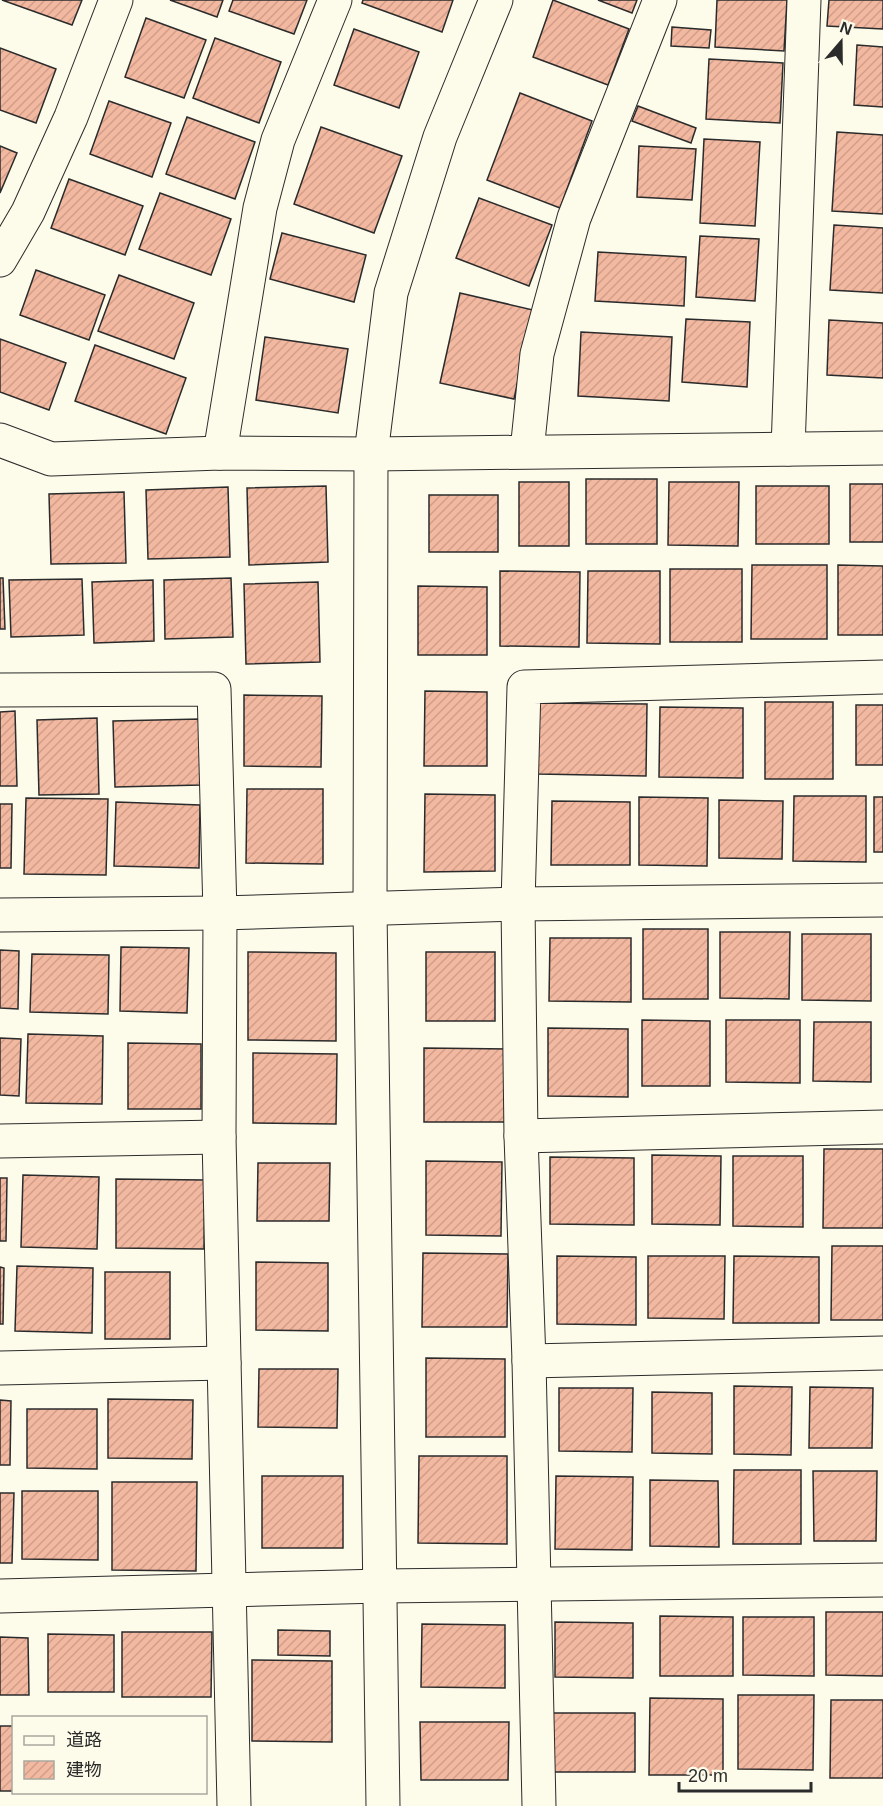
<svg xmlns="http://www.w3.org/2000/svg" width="883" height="1806" font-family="Helvetica,'Noto Sans JP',sans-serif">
<defs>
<pattern id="building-hatch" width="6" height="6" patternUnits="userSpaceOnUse" patternTransform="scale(1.5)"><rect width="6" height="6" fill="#f2b8a0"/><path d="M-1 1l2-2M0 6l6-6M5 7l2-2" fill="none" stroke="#d09e8a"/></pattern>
</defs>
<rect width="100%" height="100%" fill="#fdfbea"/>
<g fill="url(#building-hatch)" stroke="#2b2b2b" stroke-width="1.5">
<path d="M2,0H82L72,25Z"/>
<path d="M170,0H223L217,17Z"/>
<path d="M233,0H307L294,34L229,11Z"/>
<path d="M363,0H453L442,32L362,3Z"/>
<path d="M553,0L629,29L608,85L533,57Z"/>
<path d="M598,0H637L632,13Z"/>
<path d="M717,0H787L784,51L715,47Z"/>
<path d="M829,0H883V29L827,26Z"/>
<path d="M146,18L206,40L184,98L125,77Z"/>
<path d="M672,27L711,30L709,48L671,46Z"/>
<path d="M354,29L419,52L399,108L334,85Z"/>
<path d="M215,38L281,62L259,123L193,98Z"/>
<path d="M857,45L883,47V107L854,105Z"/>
<path d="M0,48L56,69L36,123L0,110Z"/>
<path d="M709,59L783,63L780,123L706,119Z"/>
<path d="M520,93L592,121L560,208L487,180Z"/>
<path d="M109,101L171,123L152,177L90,154Z"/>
<path d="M638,106L696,128L691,143L632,121Z"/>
<path d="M187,117L255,142L235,199L166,174Z"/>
<path d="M321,127L402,156L374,233L294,204Z"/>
<path d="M837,132L883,135V214L832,211Z"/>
<path d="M704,139L760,142L755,226L700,223Z"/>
<path d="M0,146L17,153L0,193Z"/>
<path d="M639,146L696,149L692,200L637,197Z"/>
<path d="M69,179L143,206L125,255L51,228Z"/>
<path d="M160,193L231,219L211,275L139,249Z"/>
<path d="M479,198L552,225L529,286L456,258Z"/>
<path d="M834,225L883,228V293L830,290Z"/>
<path d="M282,233L366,255L354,302L270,279Z"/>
<path d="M700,236L759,239L755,301L696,297Z"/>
<path d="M598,252L686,257L684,306L595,301Z"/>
<path d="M36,270L105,295L89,340L20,315Z"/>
<path d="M119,275L194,303L174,359L98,331Z"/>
<path d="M460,293L533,310L514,399L440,383Z"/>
<path d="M686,319L750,322L747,387L682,382Z"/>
<path d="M829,320L883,323V378L827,375Z"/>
<path d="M581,332L672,337L669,401L578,396Z"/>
<path d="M265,337L348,349L338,413L256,400Z"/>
<path d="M0,339L66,363L49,410L0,392Z"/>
<path d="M95,345L186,378L166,434L75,401Z"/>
<rect x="586" y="479" width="71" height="65"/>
<rect x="519" y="482" width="50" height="64"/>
<path d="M669,482H739L738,546L668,545Z"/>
<rect x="850" y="484" width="33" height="58"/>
<path d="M326,486L328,562L249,565L247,488Z"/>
<rect x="756" y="486" width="73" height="58"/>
<path d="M228,487L230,557L148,559L146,490Z"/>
<path d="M124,492L126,563L51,564L49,494Z"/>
<rect x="429" y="495" width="69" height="57"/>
<path d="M752,565H827V639H751Z"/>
<path d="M838,565L883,566V635H838Z"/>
<rect x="670" y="569" width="72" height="73"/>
<path d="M500,571L580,572L579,647L500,646Z"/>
<path d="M588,571H660V644L587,643Z"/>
<path d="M0,578H3L5,629H0Z"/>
<path d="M231,578L233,637L165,639L164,580Z"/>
<path d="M82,579L84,635L11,637L9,580Z"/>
<path d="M153,580L154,641L94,643L92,582Z"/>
<path d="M318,582L320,662L246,664L244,584Z"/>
<path d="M418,586L487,587V655H418Z"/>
<path d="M425,691L487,692V766H424Z"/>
<path d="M244,695L322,696L321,767L244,766Z"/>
<rect x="765" y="702" width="68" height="77"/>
<path d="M538,703L647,704L646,776L538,774Z"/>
<rect x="856" y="705" width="27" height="60"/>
<path d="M660,707L743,708V778L659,777Z"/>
<path d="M15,711L17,786H0V712Z"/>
<path d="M97,718L99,794L39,795L37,720Z"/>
<path d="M200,719L201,785L115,787L113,721Z"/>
<path d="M247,789H323V864L246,863Z"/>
<path d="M425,794L495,795V871L424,872Z"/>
<path d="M794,796H866V862L793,861Z"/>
<path d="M639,797L708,798L707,866L639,865Z"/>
<rect x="874" y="797" width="9" height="55"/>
<path d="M26,798L108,799L106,875L24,874Z"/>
<path d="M719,800L783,801L782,859L719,858Z"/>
<path d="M552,801L630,802V865H551Z"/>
<path d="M116,802L200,805L199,868L114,866Z"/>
<path d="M0,804H12L11,868H0Z"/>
<rect x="643" y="929" width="65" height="70"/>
<path d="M720,932H790L789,999L720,998Z"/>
<path d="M802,934H871V1001L802,1000Z"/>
<path d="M550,938H631V1002L549,1001Z"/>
<path d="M121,947L189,948L187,1013L120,1011Z"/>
<path d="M0,950L19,951L18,1009L0,1008Z"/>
<path d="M248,952L336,953V1041L248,1040Z"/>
<rect x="426" y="952" width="69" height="69"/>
<path d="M32,954L109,955L108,1014L30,1012Z"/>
<path d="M642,1020L710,1021V1086H642Z"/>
<path d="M726,1020H800V1083L726,1082Z"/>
<path d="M814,1022H871V1082L813,1081Z"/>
<path d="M548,1028L628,1029V1097L548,1096Z"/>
<path d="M28,1034L103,1036L102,1104L26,1103Z"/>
<path d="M0,1038L21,1039L19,1096L0,1095Z"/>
<path d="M128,1043L201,1044V1109H128Z"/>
<path d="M424,1048L512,1049V1122H424Z"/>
<path d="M253,1053L337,1054L336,1124L253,1123Z"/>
<path d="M824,1149H883V1228H823Z"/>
<path d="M652,1155L721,1156L720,1225L652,1224Z"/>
<path d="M733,1156H803V1227L733,1226Z"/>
<path d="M550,1157L634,1158V1225L550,1224Z"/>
<path d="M426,1161L502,1162L501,1236L426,1235Z"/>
<path d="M258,1163H330L329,1221H257Z"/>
<path d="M23,1175L99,1177L97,1249L21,1247Z"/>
<path d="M0,1178H7L6,1241H0Z"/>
<path d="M116,1179L205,1180L204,1249L116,1248Z"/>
<path d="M832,1246H883V1320H831Z"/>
<path d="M423,1253L508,1254L507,1327H422Z"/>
<path d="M557,1256L636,1257V1325L557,1324Z"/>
<path d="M648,1256H725L724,1319L648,1318Z"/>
<path d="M734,1256L819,1257V1323H733Z"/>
<path d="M256,1262L328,1263V1331L256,1330Z"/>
<path d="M17,1266L93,1268L92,1333L15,1331Z"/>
<path d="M0,1267L4,1268L3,1324H0Z"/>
<rect x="105" y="1272" width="65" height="67"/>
<path d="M426,1358L505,1359V1437H426Z"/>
<path d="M259,1369H338L337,1428L258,1427Z"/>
<path d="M734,1386L792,1387L791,1455L734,1454Z"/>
<path d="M810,1387L873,1388L872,1448H809Z"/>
<path d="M559,1388H633L632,1452L559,1451Z"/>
<path d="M652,1392L712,1393V1454L652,1453Z"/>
<path d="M108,1399L193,1400L192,1459L108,1458Z"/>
<path d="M0,1400L11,1401L10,1465H0Z"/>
<path d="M27,1409H97V1469L27,1468Z"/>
<path d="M419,1456H507V1544L418,1543Z"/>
<path d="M734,1470H801V1544H733Z"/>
<path d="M813,1471H877L876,1541H814Z"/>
<rect x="262" y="1476" width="81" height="72"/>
<path d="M556,1476L633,1477L632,1550L555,1549Z"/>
<path d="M650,1480L718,1481L719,1547L650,1546Z"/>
<path d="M112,1482H197L196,1571L112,1570Z"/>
<path d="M22,1491H98V1560L22,1559Z"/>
<path d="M0,1493H14L12,1563H0Z"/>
<path d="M826,1612H883V1676L826,1675Z"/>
<path d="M660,1616L733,1617V1676H660Z"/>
<path d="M743,1617H814V1676L743,1675Z"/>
<path d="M555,1622L633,1623V1678L555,1677Z"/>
<path d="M422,1624L505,1625V1688L421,1687Z"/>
<path d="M278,1630L330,1631V1656L278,1655Z"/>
<path d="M122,1632H212L211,1697H122Z"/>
<path d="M48,1634L114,1635V1692H48Z"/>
<path d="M0,1637L28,1638L29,1695H0Z"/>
<path d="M252,1660L332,1661V1742L252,1741Z"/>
<path d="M738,1695H814L813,1770L738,1769Z"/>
<path d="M650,1698L723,1699V1775H649Z"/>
<path d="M831,1700H883V1778H830Z"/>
<path d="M553,1713H635V1772H552Z"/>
<path d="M420,1722H509L508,1780H421Z"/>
<rect x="0" y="1726" width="14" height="65"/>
</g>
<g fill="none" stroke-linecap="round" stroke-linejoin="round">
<defs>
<g id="minor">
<path d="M0,260L28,212L71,117L116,0"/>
<path d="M0,440L51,459L220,453L371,454L883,448"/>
<path d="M788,449L804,0"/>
<path d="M527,451L537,354L574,218L660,0"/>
<path d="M220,453L260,208L278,140L335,0"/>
<path d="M0,690L214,689L220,913L219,1137L234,1806"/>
<path d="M0,915L220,913L518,904L883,900"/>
<path d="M521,1136L883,1127"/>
<path d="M0,1141L219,1137"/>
<path d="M529,1361L883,1353"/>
<path d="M0,1368L224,1363"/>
<path d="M0,1596L381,1586L883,1580"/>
<path d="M383,1806L370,910L371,454L391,293L440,137L496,0"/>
<path d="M539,1806L529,1361L521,1136L518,904L524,687L883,677"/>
</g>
</defs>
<use href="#minor" stroke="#2b2b2b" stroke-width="35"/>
<use href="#minor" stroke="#fdfbea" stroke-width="33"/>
</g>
<rect x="12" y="1716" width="195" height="78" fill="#fdfbea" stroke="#a9a89e" stroke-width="1.5"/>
<rect x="24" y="1736" width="30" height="9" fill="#fdfbea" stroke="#a9a89e" stroke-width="1.5"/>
<text x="66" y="1746" font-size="18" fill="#2b2b2b">道路</text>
<rect x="24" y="1761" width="30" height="18" fill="url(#building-hatch)" stroke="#a9a89e" stroke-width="1.5"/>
<text x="66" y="1776" font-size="18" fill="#2b2b2b">建物</text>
<g transform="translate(841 42) rotate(20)" stroke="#fdfbea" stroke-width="4.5" paint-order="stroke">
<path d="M0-4.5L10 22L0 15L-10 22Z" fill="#2b2b2b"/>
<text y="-9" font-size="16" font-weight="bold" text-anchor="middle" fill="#2b2b2b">N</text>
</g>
<path d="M679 1782v9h132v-9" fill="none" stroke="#2b2b2b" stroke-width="3"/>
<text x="688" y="1782" font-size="18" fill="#2b2b2b" stroke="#fdfbea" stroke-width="4.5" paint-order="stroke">20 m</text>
</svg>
